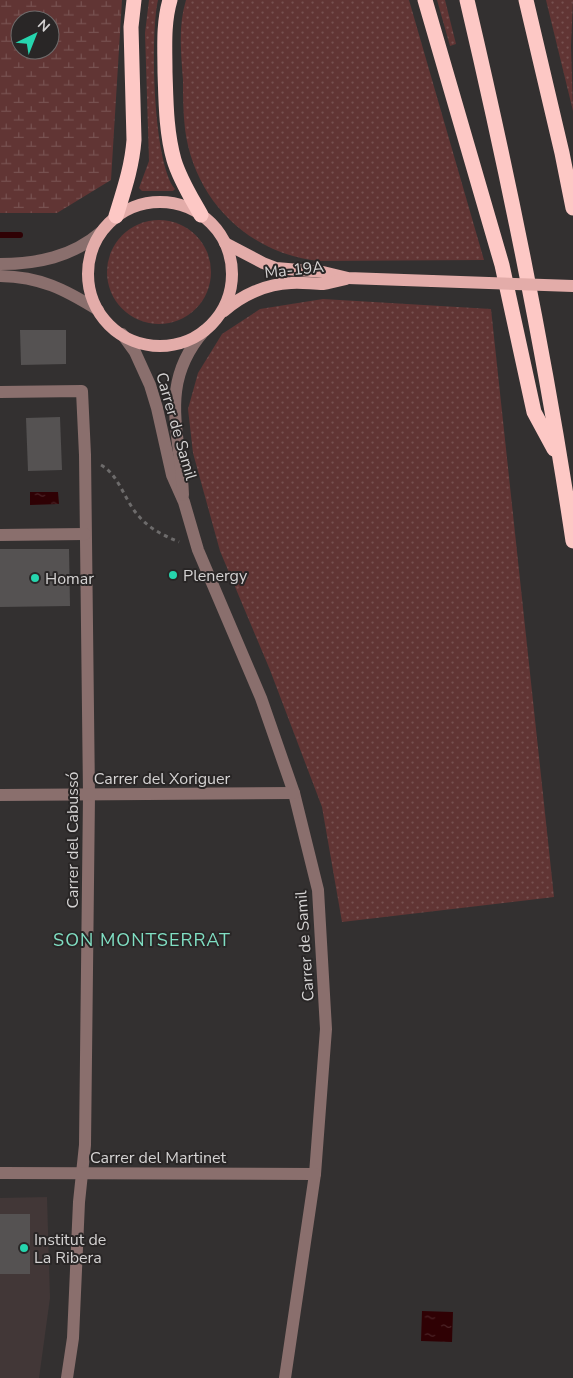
<svg xmlns="http://www.w3.org/2000/svg" width="573" height="1378" font-family="'Nunito Sans',sans-serif">
<defs>
<pattern id="grass-dots" width="8" height="8" patternUnits="userSpaceOnUse" patternTransform="scale(1.25)"><rect width="8" height="8" fill="#613534"/><path d="M2 2h.1M6 6h.1" fill="none" stroke="#775150" stroke-width="1.8" stroke-linecap="round"/></pattern>
<pattern id="wetland-marsh" width="20" height="14" patternUnits="userSpaceOnUse" patternTransform="scale(1.25)"><rect width="20" height="14" fill="#613534"/><path d="M1 5h8M5 5V1M11 12h8M15 12V8" fill="none" stroke="#775150"/></pattern>
<pattern id="water-ripples" width="26" height="14" patternUnits="userSpaceOnUse" patternTransform="scale(1.25)"><rect width="26" height="14" fill="#2f0104"/><path d="M2 4q2-2 4 0t4 0M15 11q2-2 4 0t4 0" fill="none" stroke="#4c2528"/></pattern>
</defs>
<rect width="100%" height="100%" fill="#333030"/>
<path fill="#423737" d="M47,1197L50,1298L39,1378H0V1198Z"/>
<g fill="url(#grass-dots)">
<path d="M149,0H158C150,34 153,163 175,189L173,191H142L139,188L149,161L145,33Z"/>
<path d="M186,0H409L484,260L318,261C248,253 194,200 185,129C183,113 183,96 183,80C181,53 178,26 186,0Z"/>
<path d="M437,0H445L456,44L450,46Z"/>
<path d="M546,0H573L571,46L573,111Z"/>
<circle cx="159" cy="272" r="52"/>
<path d="M323,299L491,309L554,897L342,922L322,807L270,670L220,551L193,453L188,409L198,373L222,334L260,309Z"/>
</g>
<path fill="url(#wetland-marsh)" fill-rule="evenodd" d="M0,0H122L111,180L57,213H0ZM20,20H50V50H20Z"/>
<g fill="url(#water-ripples)">
<path d="M30,492H58L59,504L30,505Z"/>
<path d="M422,1311L453,1312L452,1342L421,1341Z"/>
</g>
<g fill="none" stroke-linecap="round" stroke-linejoin="round">
<path stroke="#2f0104" stroke-width="6" d="M0,235H20"/>
</g>
<g fill="#555252">
<path d="M20,330H66V364L21,365Z"/>
<path d="M60,417L62,470L28,471L26,418Z"/>
<path d="M0,549H69L70,606L0,607Z"/>
<rect x="0" y="1214" width="30" height="60"/>
</g>
<g fill="none" stroke-linecap="round" stroke-linejoin="round">
<path stroke="#6d6b6b" stroke-width="3" stroke-dasharray="4 4" stroke-linecap="butt" d="M101,465C119,475 124,499 137,514C149,529 163,535 179,542"/>
<g stroke="#8a6f6d" stroke-width="12">
<path d="M0,264C37,264 72,257 101,232"/>
<path d="M0,276C41,277 64,289 98,310"/>
<path d="M122,334L135,352L150,385L157,408L172,475L184,502L198,550L261,698L294,793L318,890L326,1029L315,1174L285,1378"/>
<path d="M0,392L82,391L85,455L89,795L85,1145L79,1202L73,1338L67,1378"/>
<path d="M183,495C181,433 157,385 204,331"/>
<path d="M0,535L85,534"/>
<path d="M0,795L294,793"/>
<path d="M0,1173L315,1174"/>
</g>
<g stroke="#e3aca9" stroke-width="12">
<circle cx="160" cy="274" r="72"/>
<path d="M225,243L263,263L276,268L323,272L348,278L432,281"/>
<path d="M224,311C242,295 266,284 291,283C302,282 312,284 323,284C330,283 338,281 346,279"/>
</g>
<g stroke="#fdc8c5" stroke-width="15">
<path d="M170,0C163,24 165,48 165,72C166,101 166,132 174,160C180,180 191,197 201,215"/>
<path d="M425,0L502,265L534,412L554,449"/>
<path d="M467,0C509,179 546,359 573,541"/>
<path d="M526,0L562,153L573,208"/>
<path d="M116,216C124,190 132,167 134,140L131,27L134,0"/>
</g>
<path stroke="#e3aca9" stroke-width="12" d="M432,281L573,286"/>
</g>
<g fill="#26d5ae" stroke="#292626" stroke-width="2">
<circle cx="173" cy="575" r="5"/>
<circle cx="35" cy="578" r="5"/>
<circle cx="24" cy="1248" r="5"/>
</g>
<g text-anchor="middle" stroke-width="4" stroke-linejoin="round" paint-order="stroke">
<g font-size="16" fill="#d5d3d3" stroke="#292626">
<text transform="translate(294 269) rotate(-6)" y="6">Ma-19A</text>
<text transform="translate(177 426) rotate(74)" y="6">Carrer de Samil</text>
<text x="162" y="784">Carrer del Xoriguer</text>
<text transform="translate(72 840) rotate(-90)" y="6">Carrer del Cabussó</text>
<text transform="translate(304 946) rotate(-94)" y="6">Carrer de Samil</text>
<text x="158" y="1163">Carrer del Martinet</text>
</g>
<g font-size="16" fill="#d5d3d3" stroke="#292626" text-anchor="start">
<text x="183" y="581">Plenergy</text>
<text x="45" y="584">Homar</text>
<text x="34" y="1245">Institut de<tspan x="34" dy="18">La Ribera</tspan></text>
</g>
<g font-size="18" letter-spacing="1" fill="#80dfc3" stroke="#292626">
<text x="142" y="946">SON MONTSERRAT</text>
</g>
</g>
<g transform="translate(35 35) rotate(43)"><circle r="24" fill="#292626" stroke="#6e6b6b"/>
<path d="M0-4L9 19L0 12L-9 19Z" fill="#26d5ae"/>
<text y="-8" font-size="14" font-weight="bold" text-anchor="middle" fill="#d5d3d3">N</text>
</g>
</svg>
